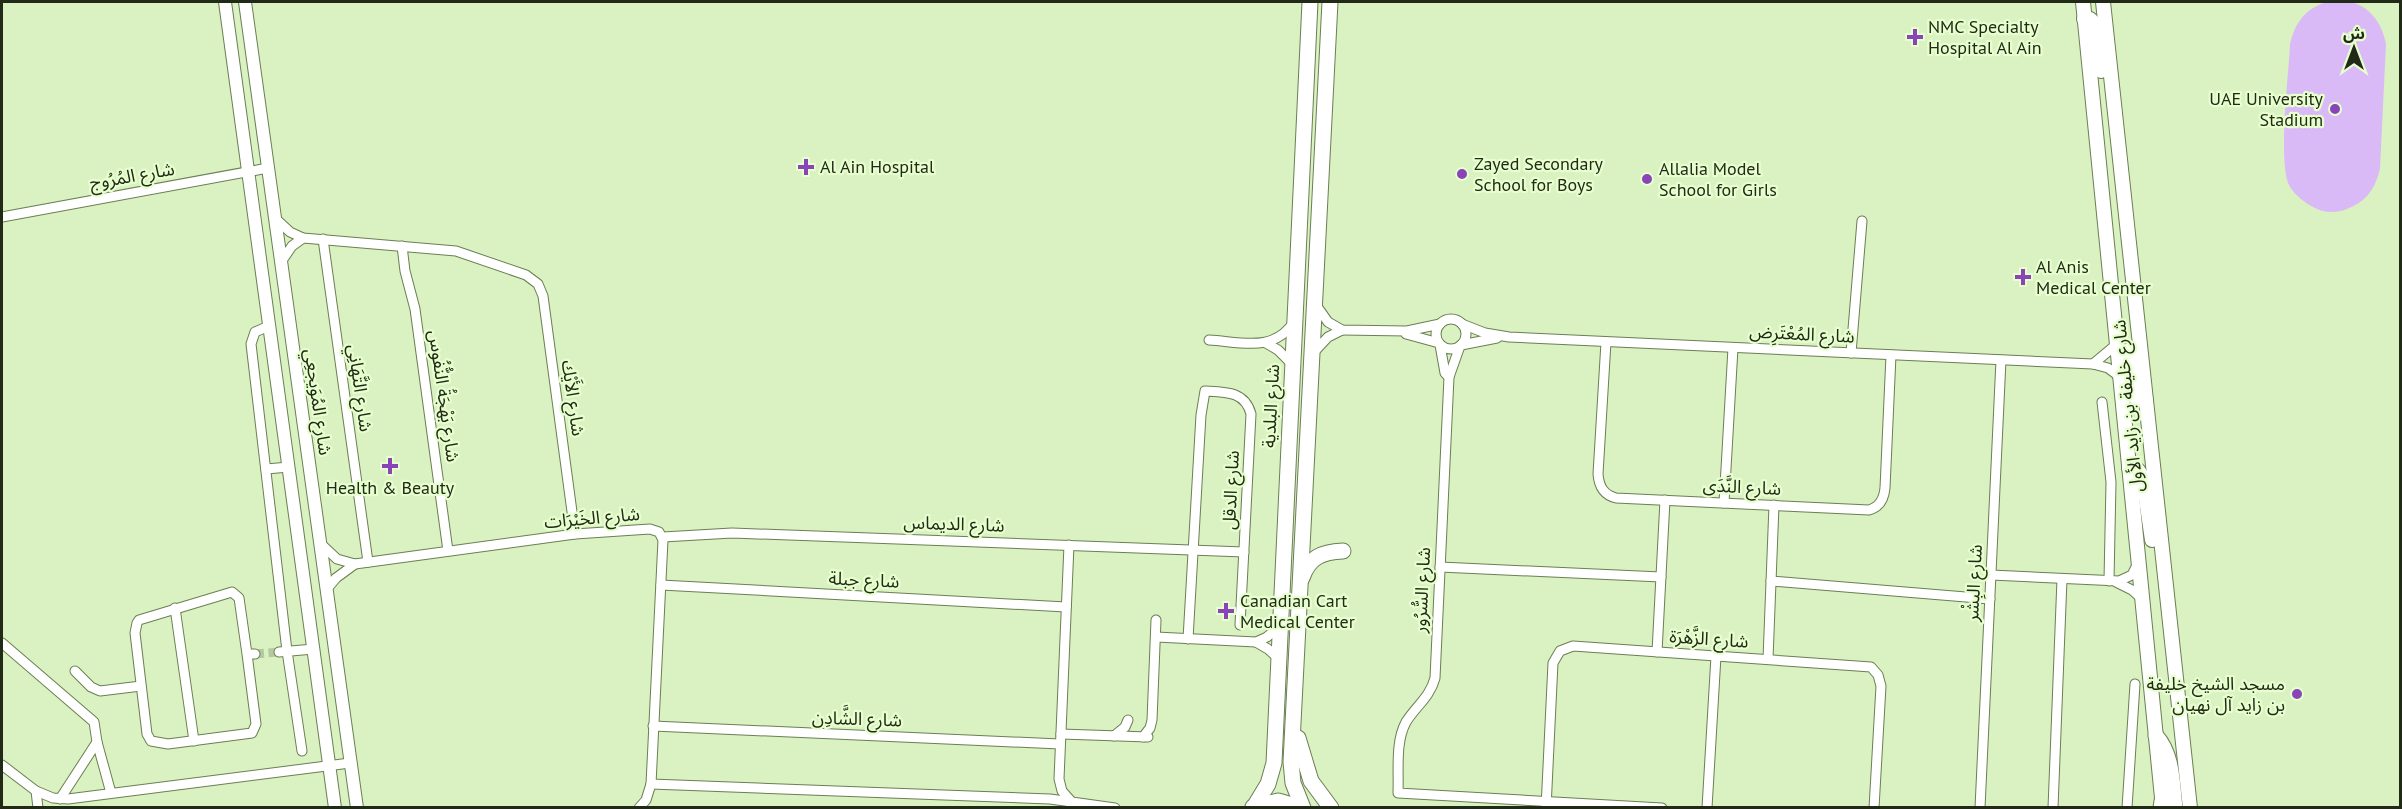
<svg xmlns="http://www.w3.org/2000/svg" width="2402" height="809" font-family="'PT Sans','Noto Sans Arabic',sans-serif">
<rect width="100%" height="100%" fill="#daf1c1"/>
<path fill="#dab9f7" d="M2326,2C2334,2 2343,0 2350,2C2371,6 2383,26 2386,44L2380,168C2376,188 2366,202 2347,209C2337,213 2324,213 2315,208C2305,203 2296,196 2290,187C2277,166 2289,73 2290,44C2295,23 2305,9 2326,2Z"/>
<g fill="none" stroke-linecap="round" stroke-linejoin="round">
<path stroke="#b5c99f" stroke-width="9" stroke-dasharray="9 4.5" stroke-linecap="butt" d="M255,654L279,652"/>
<defs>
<g id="minor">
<path d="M2,217L268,168"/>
<path d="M275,218L290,232L303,238L456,251L526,275L538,284L543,296L575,534"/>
<path d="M323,239L368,562"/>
<path d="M402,246L405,271L415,309L448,551"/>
<path d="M281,262L292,246L303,238"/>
<path d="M1316,305L1328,322L1342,330L1407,331L1440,324"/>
<circle cx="1451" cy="334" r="15"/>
<path d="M1462,324L1485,333L1509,337L2093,364L2108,368L2120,377"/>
<path d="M269,326L255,332L251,344L287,651L302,751"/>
<path d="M1406,334L1439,343"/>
<path d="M1209,340C1242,342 1273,353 1294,322"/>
<path d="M1606,342L1598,474C1599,487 1604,495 1616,498L1869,510C1880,507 1884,499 1885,488L1891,355"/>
<path d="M1266,343L1278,350L1293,365"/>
<path d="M1440,345L1445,373L1449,377"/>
<path d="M1461,345L1497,338"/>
<path d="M1460,346L1449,377L1435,678C1430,697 1416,706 1406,722C1395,742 1399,771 1398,793L1662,808"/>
<path d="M1314,352L1328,337L1342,330"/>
<path d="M1851,353L1862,221"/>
<path d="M2093,364L2117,344"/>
<path d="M2102,402L2111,482L2109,581"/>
<path d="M266,469L289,467"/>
<path d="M1724,503L1733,348"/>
<path d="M663,537L732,533L1244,552"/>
<path d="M321,544L337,559L355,564L575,534L650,529L659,532L663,540L651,784L646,800L639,808"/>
<path d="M1069,545L1059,779L1062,791L1070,800"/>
<path d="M1440,567L1661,577"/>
<path d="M1991,575L2119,581L2132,575L2138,563"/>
<path d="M1771,581L1990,599"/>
<path d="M2116,582L2132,590L2142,599"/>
<path d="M661,585L1066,607"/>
<path d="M326,590L336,578L355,564"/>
<path d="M175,608L194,741"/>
<path d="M1156,637L1256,642L1267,637L1280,626"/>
<path d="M1188,639L1201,415L1205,391C1225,392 1245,391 1251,414L1240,625"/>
<path d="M1256,642L1268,649L1279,659"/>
<path d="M2,643L94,722L97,742L60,799"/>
<path d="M279,652L314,649"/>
<path d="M1657,652L1665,500"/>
<path d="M247,654L256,724L252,733L168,744L151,741L147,734L135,633L137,623L139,620L232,592L239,598L247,654H255"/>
<path d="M1768,659L1774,505"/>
<path d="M75,671L91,687L100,691L141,686"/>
<path d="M653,726L1060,744"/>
<path d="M1061,734L1148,737"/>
<path d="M1114,736L1125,727L1128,720"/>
<path d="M1143,737L1150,728L1152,720L1156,620"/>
<path d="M97,742L111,793"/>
<path d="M2,765L36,791L38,808"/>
<path d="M651,784L1050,799L1115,808"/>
<path d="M36,791L53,798L68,799L350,763"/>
<path d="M1546,808L1553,663L1560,651L1573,646L1871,667L1878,675L1881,686L1874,808"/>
<path d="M1707,808L1716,656"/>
<path d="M1980,808L2001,360"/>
<path d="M2053,808L2062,579"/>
<path d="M2127,808L2135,684"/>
</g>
<g id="tertiary">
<path d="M225,2L335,808"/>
<path d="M245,2L357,808"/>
</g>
<g id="secondary">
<path d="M2083,2L2163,808"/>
<path d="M2103,2L2190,808"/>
<path d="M2084,19H2090L2095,24L2101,71"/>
<path d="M2127,351L2133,395L2137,399L2146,400"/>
<path d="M2129,468L2138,470L2143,478L2152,540"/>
</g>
<g id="primary">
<path d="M1302,578C1309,557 1322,552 1343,551"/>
<path d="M1298,738L1311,781L1331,808"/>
<path d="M1253,807L1278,801L1302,808"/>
<path d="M1254,807L1268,784L1274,763L1310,2"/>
<path d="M1303,808L1293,783L1291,762L1330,2"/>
</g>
<g id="trunk">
<path d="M2156,736C2173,755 2172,783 2175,808"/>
<path d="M2161,808L2162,801"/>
</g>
</defs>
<use href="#minor" stroke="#6a7f53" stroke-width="11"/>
<use href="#tertiary" stroke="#6a7f53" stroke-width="14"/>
<use href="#secondary" stroke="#6a7f53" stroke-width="16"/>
<use href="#primary" stroke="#6a7f53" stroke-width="17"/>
<use href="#trunk" stroke="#6a7f53" stroke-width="17"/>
<use href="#minor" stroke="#fff" stroke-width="9"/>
<use href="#tertiary" stroke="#fff" stroke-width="12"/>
<use href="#secondary" stroke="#fff" stroke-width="14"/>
<use href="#primary" stroke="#fff" stroke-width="15"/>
<use href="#trunk" stroke="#fff" stroke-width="15"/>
</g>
<g fill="#8944b7" stroke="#e7ffce" stroke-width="2">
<path d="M1912 28h6v6h6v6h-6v6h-6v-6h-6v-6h6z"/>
<circle cx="2335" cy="109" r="6"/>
<path d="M803 158h6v6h6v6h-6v6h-6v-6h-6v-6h6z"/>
<circle cx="1462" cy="174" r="6"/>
<circle cx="1647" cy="179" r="6"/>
<path d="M2020 268h6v6h6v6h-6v6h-6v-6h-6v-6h6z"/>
<path d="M387 457h6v6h6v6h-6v6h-6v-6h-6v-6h6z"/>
<path d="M1223 602h6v6h6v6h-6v6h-6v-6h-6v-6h6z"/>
<circle cx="2297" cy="694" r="6"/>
</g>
<g text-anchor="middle" stroke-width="4.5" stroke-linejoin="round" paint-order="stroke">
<g font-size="18" fill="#212a17" stroke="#e7ffce" text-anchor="start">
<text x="1928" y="33">NMC Specialty<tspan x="1928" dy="21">Hospital Al Ain</tspan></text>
<text x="2323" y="105" text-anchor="end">UAE University<tspan x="2323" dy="21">Stadium</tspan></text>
<text x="1474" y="170">Zayed Secondary<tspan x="1474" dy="21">School for Boys</tspan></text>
<text x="820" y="173">Al Ain Hospital</text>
<text x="1659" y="175">Allalia Model<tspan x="1659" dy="21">School for Girls</tspan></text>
<text x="2036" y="273">Al Anis<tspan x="2036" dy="21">Medical Center</tspan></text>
<text x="390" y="494" text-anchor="middle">Health &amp; Beauty</text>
<text x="1240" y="607">Canadian Cart<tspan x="1240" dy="21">Medical Center</tspan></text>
<text x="2285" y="690" text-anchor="end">مسجد الشيخ خليفة<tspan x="2285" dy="21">بن زايد آل نهيان</tspan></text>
</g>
<g font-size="18" fill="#212a17" stroke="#e7ffce">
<text transform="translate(132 176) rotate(-10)" y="6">شارع المُرُوج</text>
<text transform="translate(1802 334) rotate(3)" y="6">شارع المُعْتَرِض</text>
<text transform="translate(360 388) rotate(82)" y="6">شارع التَّهَانِي</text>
<text transform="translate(444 396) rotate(82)" y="6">شارع بَهْجَةُ النُّفُوس</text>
<text transform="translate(573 398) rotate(82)" y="6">شارع الأَيْك</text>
<text transform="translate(318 402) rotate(82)" y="6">شارع المُوَيجعِي</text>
<text transform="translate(1271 406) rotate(-87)" y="6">شارع البلدية</text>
<text transform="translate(2128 406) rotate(-96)" y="6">شارع خليفة بن زايد الأول</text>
<text transform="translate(1742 487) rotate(3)" y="6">شارع النَّدَى</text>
<text transform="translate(1231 490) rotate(-87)" y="6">شارع الدقل</text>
<text transform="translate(592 518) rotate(-5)" y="6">شارع الخَيْرَات</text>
<text transform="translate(954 524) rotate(2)" y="6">شارع الديماس</text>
<text transform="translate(864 580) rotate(3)" y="6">شارع جبلة</text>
<text transform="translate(1974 583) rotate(-87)" y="6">شارع البِشْر</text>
<text transform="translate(1422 590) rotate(-87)" y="6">شارع السُّرُور</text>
<text transform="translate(1709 639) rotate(4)" y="6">شارع الزَّهْرَة</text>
<text transform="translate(857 719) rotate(2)" y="6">شارع الشَّادِن</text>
</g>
</g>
<rect width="2402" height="809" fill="none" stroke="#212a17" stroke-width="6"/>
<g transform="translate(2354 48)" stroke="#e7ffce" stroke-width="4.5" paint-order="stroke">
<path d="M0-4.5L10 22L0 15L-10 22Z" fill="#212a17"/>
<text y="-9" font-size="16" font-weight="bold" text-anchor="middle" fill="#212a17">ش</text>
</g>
</svg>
